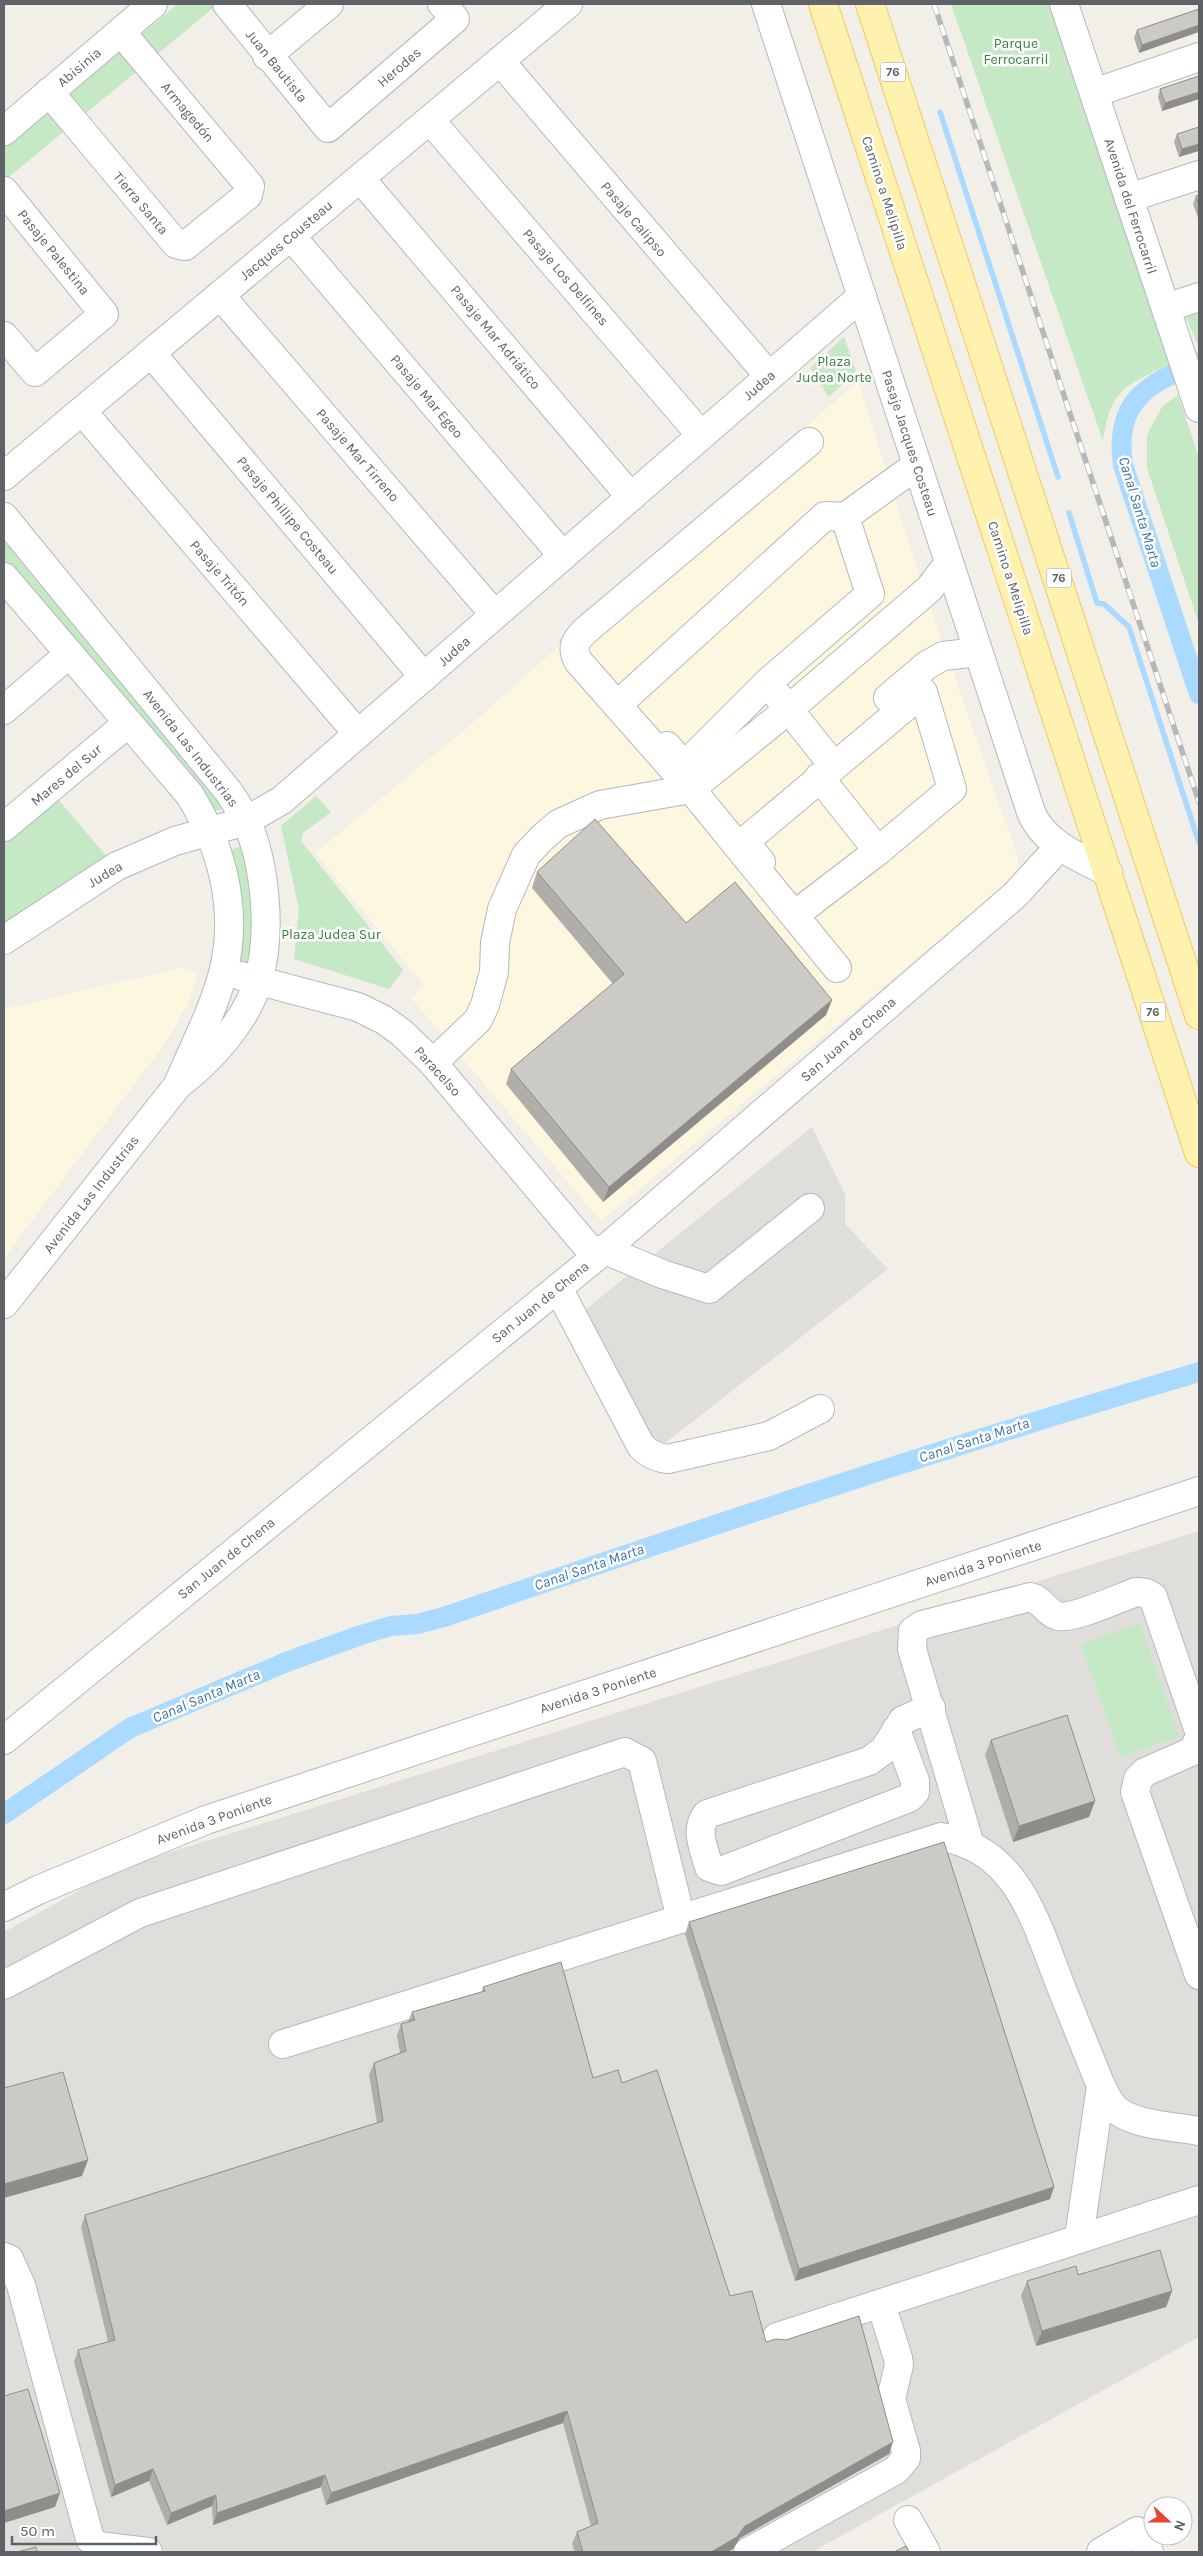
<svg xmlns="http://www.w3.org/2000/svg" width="1203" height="2556" font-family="Karla,sans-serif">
<rect width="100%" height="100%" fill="#f1efe8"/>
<g fill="#fef7e0">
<path d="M858,381L920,578L1018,858L1016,869L1011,880L601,1221L411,998L424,985L315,853L468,727Z"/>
<path d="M180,968L198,974L187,1005L166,1042L4,1258V1009Z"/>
</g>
<g fill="#e0deda">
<path d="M812,1127L845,1194V1224L888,1269L655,1451L580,1314Z"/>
<path d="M1199,1531V2337L812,2552H4V1932L120,1868Z"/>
</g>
<g fill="#c5e8c5">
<path d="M178,4H218L4,181V148Z"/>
<path d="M951,4H1050L1169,364C1123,388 1112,387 1103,441Z"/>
<path d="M1199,304V342L1197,343L1182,309Z"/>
<path d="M844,337L856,371L829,397L810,368Z"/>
<path d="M1178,395L1199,458V624L1147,468V435L1162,407Z"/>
<path d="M4,531L230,807L215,811L193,781L4,560Z"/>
<path d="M316,796L331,812L303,833L301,841L403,970L389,989L294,959L299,909L281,826Z"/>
<path d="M56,797L108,858L4,928V843Z"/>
<path d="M243,845L257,904L253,966L238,964L243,906L231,850Z"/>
<path d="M1140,1623L1179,1737L1120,1757L1081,1644Z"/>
</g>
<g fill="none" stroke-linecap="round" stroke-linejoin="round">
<g stroke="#aadaff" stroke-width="5.5">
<path d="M940,112L1058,477"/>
<path d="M1069,513L1097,603L1104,604L1129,627L1199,843"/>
</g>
<g stroke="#aadaff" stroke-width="20">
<path d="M1199,362C1147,384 1114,401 1123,465L1199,694"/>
<path d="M4,1814L130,1728L289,1661L361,1635L391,1626L417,1624L444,1617C694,1531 945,1447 1199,1372"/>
</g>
<defs>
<g id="minor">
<path d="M227,4L328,128L455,19L442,4"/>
<path d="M766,4L1031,812C1044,844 1079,857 1108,872"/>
<path d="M1064,4L1199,408"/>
<path d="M267,56L329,4"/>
<path d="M500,61L769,376"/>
<path d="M49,92L176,244L185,246L248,195L250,186L121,32"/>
<path d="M1094,93L1199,57"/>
<path d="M430,120L701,435"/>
<path d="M4,131L153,4"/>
<path d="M360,178L631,497"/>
<path d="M4,191L104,314L35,372L4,336"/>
<path d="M1129,198L1199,175"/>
<path d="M291,236L563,556"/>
<path d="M220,295L495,615"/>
<path d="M1166,308L1199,297"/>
<path d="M151,353L424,677"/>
<path d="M82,411L358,734"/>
<path d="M809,442L585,631C575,641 571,647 578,661L691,789L837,968"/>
<path d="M4,476L568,4"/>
<path d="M4,517L228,791C234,800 241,810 246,820C266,865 272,934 258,981C247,1020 210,1061 178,1085L4,1304"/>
<path d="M845,517L917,465"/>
<path d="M4,577L189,794C222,846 239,911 223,973C213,1011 194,1046 179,1082"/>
<path d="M778,696L833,765"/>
<path d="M626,697L825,516L845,517"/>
<path d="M888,698L927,665L943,656L978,652"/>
<path d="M4,710L69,654"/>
<path d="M667,746L684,766L767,683L870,594L845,517"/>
<path d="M819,777L878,851"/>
<path d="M4,827L128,723"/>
<path d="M761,862L744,842L923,692L952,789L878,851L801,910"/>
<path d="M4,940L117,866L175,841L246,821L282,800L862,296"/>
<path d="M241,976L358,1007L384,1020L402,1033L433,1063L596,1257"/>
<path d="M433,1063L478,1020L485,1005L494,972L495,943L502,909L526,855L542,838L558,824L600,805L691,789L789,709L929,589L949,563"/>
<path d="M603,1249L662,1274L709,1289L810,1208"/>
<path d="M558,1288L641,1446C649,1454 657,1458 668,1459L769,1436L820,1409"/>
<path d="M896,1730L915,1781V1792L909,1798L721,1871L709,1867C704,1848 694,1830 707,1814L869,1761L884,1750L903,1720L931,1708"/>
<path d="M1199,1738L1193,1751L1145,1772L1138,1779L1135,1792L1199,1975"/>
<path d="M4,1740L596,1257L1015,895L1060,846"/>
<path d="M970,1845L912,1649L913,1631L922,1625L1030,1597C1043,1600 1046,1613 1058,1616C1071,1620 1122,1597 1136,1592L1146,1593L1153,1597L1199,1731"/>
<path d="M4,1907L38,1890L206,1820L1199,1491"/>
<path d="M4,1985L140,1913L625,1752L642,1761L681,1919"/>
<path d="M283,2044L941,1837C1015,1848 1035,1919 1058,1979C1072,2015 1087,2051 1101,2086C1106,2095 1110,2106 1119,2112C1141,2126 1174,2126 1199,2131"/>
<path d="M1079,2238L1101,2086"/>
<path d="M4,2257L9,2259L21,2285L90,2539L98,2546L148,2552"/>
<path d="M777,2337L1199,2200"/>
<path d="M908,2520L926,2552"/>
<path d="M748,2552L896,2470L906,2458V2451L891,2399L899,2365L898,2358L881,2304"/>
<path d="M1101,2552L1137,2531L1149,2552"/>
</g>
<g id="major">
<path d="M823,4L1199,1153"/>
<path d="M870,4L1199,1015"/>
</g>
</defs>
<use href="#minor" stroke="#b5b8bc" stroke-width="30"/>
<use href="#major" stroke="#f2c960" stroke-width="30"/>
<use href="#minor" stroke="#fff" stroke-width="28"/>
<use href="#major" stroke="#fff2af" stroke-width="28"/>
<defs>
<path id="rail" d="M934,4L1199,802"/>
</defs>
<use href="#rail" stroke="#b6b7b8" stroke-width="5.5"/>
<use href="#rail" stroke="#fff" stroke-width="4" stroke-dasharray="11" stroke-linecap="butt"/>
</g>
<g fill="#afaea9">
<path d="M1199,9L1139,53L1134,38L1137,30Z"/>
<path d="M1199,76V99L1162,111L1158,97L1160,89Z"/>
<path d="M1199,127L1179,157L1174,142L1177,134Z"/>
<path d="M1199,195V218H1198L1193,204L1196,196Z"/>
<path d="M537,872L686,923L832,1000L826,1015L603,1202L506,1084L511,1069L613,984L532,888Z"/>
<path d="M991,1740L1095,1801L1089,1817L1013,1842L985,1755Z"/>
<path d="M689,1922L1054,2187L1050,2199L795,2281L685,1934Z"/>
<path d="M483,1987L593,2078L622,2083L730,2296L766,2342L889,2454L740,2538L733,2549L727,2552H575L572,2544L577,2532L591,2526L563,2423L326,2505L321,2487L213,2525L212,2506L167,2525L149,2481L111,2497L74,2362L78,2350L108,2342L81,2227L85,2215L377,2123L369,2075L374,2063L400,2053L397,2036L401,2024L408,2022L412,2012L482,1992Z"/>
<path d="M1027,2281L1172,2291L1166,2307L1036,2346L1021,2296Z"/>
</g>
<g fill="#8f8d8a">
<path d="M1199,25V32L1139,53L1142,45Z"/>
<path d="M1199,92V99L1162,111L1165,103Z"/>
<path d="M1199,144V151L1179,157L1182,149Z"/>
<path d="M832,1000L826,1015L603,1202L609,1187Z"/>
<path d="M1095,1801L1089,1817L1013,1842L1019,1826Z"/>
<path d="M88,2160L82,2176L4,2198V2184Z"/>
<path d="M1054,2187L1050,2199L795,2281L799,2269Z"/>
<path d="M1172,2291L1166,2307L1036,2346L1042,2331Z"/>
<path d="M567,2411L563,2423L326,2505L331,2493Z"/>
<path d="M893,2442L889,2454L740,2538L733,2549L727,2552H711L745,2526Z"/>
<path d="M153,2469L149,2481L111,2497L115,2485Z"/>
<path d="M325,2475L321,2487L213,2525L217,2513Z"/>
<path d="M60,2493L55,2507L4,2523V2511Z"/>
<path d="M216,2495L212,2506L167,2525L171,2513Z"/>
</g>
<g fill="#cccac5" stroke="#8f8d8a">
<path d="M1199,9V25L1142,45L1137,30Z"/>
<path d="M1199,76V92L1165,103L1160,89Z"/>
<path d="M1199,127V144L1182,149L1177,134Z"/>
<path d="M1199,195V205L1196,196Z"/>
<path d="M595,819L686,923L735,882L832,1000L609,1187L511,1069L624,974L537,872Z"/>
<path d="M1067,1715L1095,1801L1019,1826L991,1740Z"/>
<path d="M944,1842L1054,2187L799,2269L689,1922Z"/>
<path d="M561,1962L593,2078L618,2070L622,2083L657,2070L730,2296L752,2291L766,2342L776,2339L786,2340L859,2316L893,2442L745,2526L737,2537L711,2552H583L577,2532L598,2523L567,2411L331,2493L325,2475L217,2513L216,2495L171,2513L153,2469L115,2485L78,2350L115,2340L85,2215L383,2121L374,2063L406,2051L401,2024L415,2020L412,2012L485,1991L483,1987Z"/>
<path d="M63,2072L88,2160L4,2184V2088Z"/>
<path d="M1160,2250L1172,2291L1042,2331L1027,2281L1076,2266L1078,2275Z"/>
<path d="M28,2389L60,2493L4,2511V2396Z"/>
<path d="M906,2546L909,2552H894Z"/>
<path d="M36,2547L37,2552H17Z"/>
</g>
<g text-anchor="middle" stroke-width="5" stroke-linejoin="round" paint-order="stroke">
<g fill="#fff" stroke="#8f9295" stroke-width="1">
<rect x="880.5" y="62.5" width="25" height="19" rx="4"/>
<rect x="1046.5" y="568.5" width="25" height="19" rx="4"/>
<rect x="1140.5" y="1002.5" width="25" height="19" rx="4"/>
</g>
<g font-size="12" font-weight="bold" fill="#5f6368">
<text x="893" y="76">76</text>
<text x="1059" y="582">76</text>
<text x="1153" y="1016">76</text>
</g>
<g font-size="14" fill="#348238" stroke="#fff">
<text x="1016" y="48">Parque<tspan x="1016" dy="16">Ferrocarril</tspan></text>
<text x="834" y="366">Plaza<tspan x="834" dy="16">Judea Norte</tspan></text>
<text x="331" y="939">Plaza Judea Sur</text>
</g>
<g font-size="14" fill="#5f6368" stroke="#fff">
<text transform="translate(277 66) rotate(51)" y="5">Juan Bautista</text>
<text transform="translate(79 67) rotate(-40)" y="5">Abisinia</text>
<text transform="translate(399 67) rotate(-41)" y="5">Herodes</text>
<text transform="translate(188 112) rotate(50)" y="5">Armagedón</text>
<text transform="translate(885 193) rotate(72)" y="5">Camino a Melipilla</text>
<text transform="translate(141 203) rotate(50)" y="5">Tierra Santa</text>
<text transform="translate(1131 206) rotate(72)" y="5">Avenida del Ferrocarril</text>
<text transform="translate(634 219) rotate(50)" y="5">Pasaje Calipso</text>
<text transform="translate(286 240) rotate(-40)" y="5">Jacques Cousteau</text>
<text transform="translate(54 252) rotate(51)" y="5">Pasaje Palestina</text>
<text transform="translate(566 277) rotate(49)" y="5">Pasaje Los Delfines</text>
<text transform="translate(496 337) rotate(50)" y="5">Pasaje Mar Adriático</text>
<text transform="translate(759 385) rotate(-41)" y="5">Judea</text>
<text transform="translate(427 396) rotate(50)" y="5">Pasaje Mar Egeo</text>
<text transform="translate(910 443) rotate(72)" y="5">Pasaje Jacques Costeau</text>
<text transform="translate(358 455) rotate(49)" y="5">Pasaje Mar Tirreno</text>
<text transform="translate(288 515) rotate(50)" y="5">Pasaje Phillipe Costeau</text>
<text transform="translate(220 573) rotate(49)" y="5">Pasaje Tritón</text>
<text transform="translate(1011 578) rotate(72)" y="5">Camino a Melipilla</text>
<text transform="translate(454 651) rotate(-41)" y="5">Judea</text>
<text transform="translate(191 748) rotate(52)" y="5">Avenida Las Industrias</text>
<text transform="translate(66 775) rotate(-40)" y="5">Mares del Sur</text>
<text transform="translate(105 874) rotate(-31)" y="5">Judea</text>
<text transform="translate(848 1039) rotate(-41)" y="5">San Juan de Chena</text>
<text transform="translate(438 1071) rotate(48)" y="5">Paracelso</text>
<text transform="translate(91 1194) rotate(-52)" y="5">Avenida Las Industrias</text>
<text transform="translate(540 1302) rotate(-39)" y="5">San Juan de Chena</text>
<text transform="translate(226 1558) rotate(-39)" y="5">San Juan de Chena</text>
<text transform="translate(983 1563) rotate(-18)" y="5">Avenida 3 Poniente</text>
<text transform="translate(598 1690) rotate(-18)" y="5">Avenida 3 Poniente</text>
<text transform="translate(214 1819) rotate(-20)" y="5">Avenida 3 Poniente</text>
</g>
<g font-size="15" font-style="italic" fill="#4174aa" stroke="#fff">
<text transform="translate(1140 512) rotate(73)" y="5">Canal Santa Marta</text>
<text transform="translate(974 1440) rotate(-18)" y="5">Canal Santa Marta</text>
<text transform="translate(589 1567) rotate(-19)" y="5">Canal Santa Marta</text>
<text transform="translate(206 1696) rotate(-23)" y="5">Canal Santa Marta</text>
</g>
</g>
<rect width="1203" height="2556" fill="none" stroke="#5f6368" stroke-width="10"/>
<g transform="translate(1168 2521) rotate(111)"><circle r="24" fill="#ffffff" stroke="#bfc1c3"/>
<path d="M0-4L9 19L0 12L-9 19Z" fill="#ea4335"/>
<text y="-8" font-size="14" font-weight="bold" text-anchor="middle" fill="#5f6368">N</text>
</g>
<path d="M12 2536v8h144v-8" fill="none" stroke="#5f6368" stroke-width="2.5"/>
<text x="20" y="2536" font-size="15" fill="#5f6368" stroke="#ffffff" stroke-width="4" paint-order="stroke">50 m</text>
</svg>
